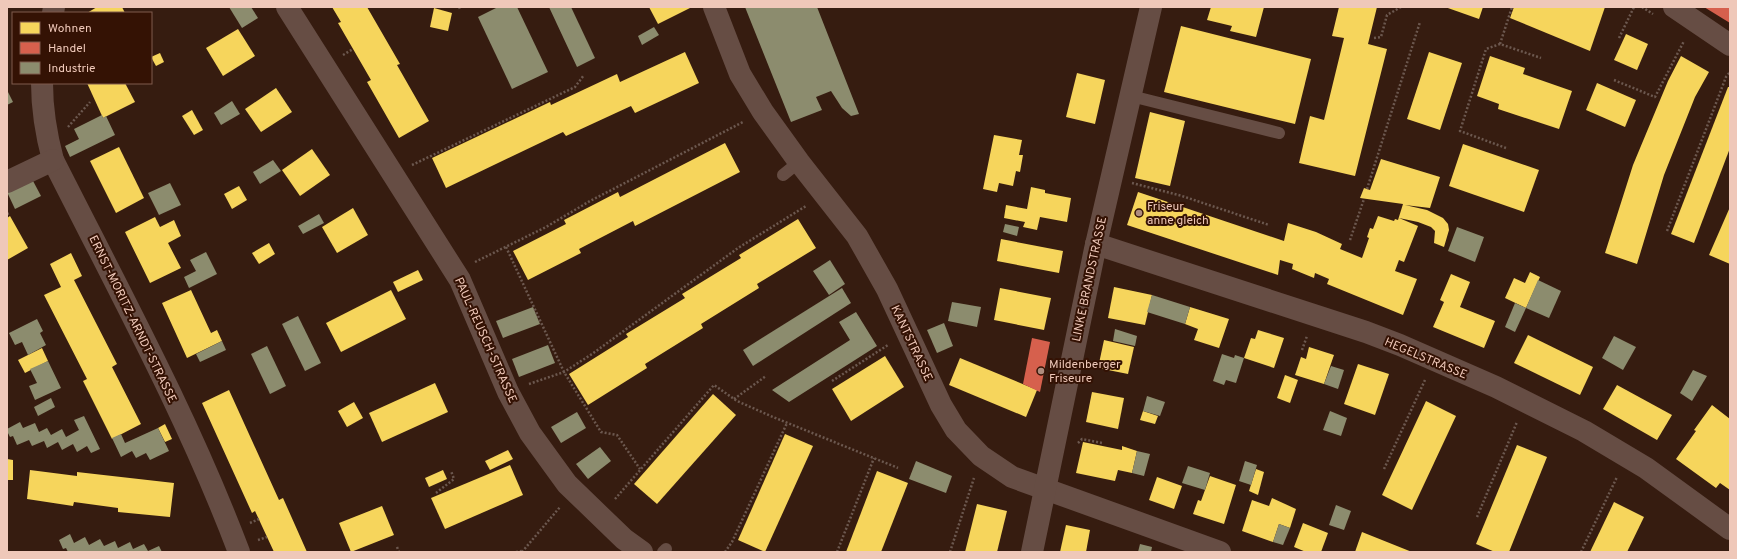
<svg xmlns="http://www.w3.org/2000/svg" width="1737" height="559" font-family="Overpass,sans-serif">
<rect width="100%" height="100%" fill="#361c10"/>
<g fill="#f6d55c">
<path d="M97,7H122L125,13H87Z"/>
<path d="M332,7H367L400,64L397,65L429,121L399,138L367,82L371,80L338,23L341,22Z"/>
<path d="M649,7H692L658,24Z"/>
<path d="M1211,7H1264L1256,37L1230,31L1232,26L1207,20Z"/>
<path d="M1339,7H1377L1368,44L1387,49L1355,176L1299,163L1310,116L1324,120L1344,38L1332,36Z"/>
<path d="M1445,7H1483L1479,19Z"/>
<path d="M1514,7H1605L1590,51L1510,18Z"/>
<path d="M434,8L452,13L448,31L430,27Z"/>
<path d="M1181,26L1311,59L1295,124L1164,92Z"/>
<path d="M238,29L255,56L223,76L206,48Z"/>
<path d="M1626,34L1648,44L1637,70L1614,60Z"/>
<path d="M685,52L699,83L635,113L631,106L566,136L563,132L446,188L432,158L550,102L551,105L617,74L620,82Z"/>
<path d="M1429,52L1462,63L1440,130L1407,119Z"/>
<path d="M160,53L164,62L156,66L151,57Z"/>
<path d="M1490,56L1525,68L1523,74L1572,91L1559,129L1498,109L1499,104L1477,96Z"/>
<path d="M1681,56L1709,72L1695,97L1664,175L1637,264L1605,253L1633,165L1668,81Z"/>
<path d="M1077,73L1105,80L1095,124L1066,117Z"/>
<path d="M87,83H125L135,102L103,118Z"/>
<path d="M1597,83L1636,100L1625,127L1586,110Z"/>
<path d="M1728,87H1730V148L1694,243L1671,234Z"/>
<path d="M276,88L292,112L261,132L245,109Z"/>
<path d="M192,110L203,130L194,135L182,116Z"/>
<path d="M1150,112L1185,121L1170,186L1135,178Z"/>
<path d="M994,135L1022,140L1019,155H1023L1020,172L1016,171L1013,186L999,183L997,192L983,189Z"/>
<path d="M725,143L740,172L635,226L633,221L579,249L581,253L528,280L513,251L566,224L564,220L618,192L620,197Z"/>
<path d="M1463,144L1539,170L1524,212L1449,186Z"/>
<path d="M119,147L144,198L116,213L90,161Z"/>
<path d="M312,149L330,175L300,196L282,170Z"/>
<path d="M1381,159L1440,177L1430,208L1405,205L1427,210L1443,218L1448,224L1449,230L1444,247L1434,243L1435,231L1431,227L1418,222L1399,218L1418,226L1404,262L1399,260L1395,271L1417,279L1403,315L1327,284L1329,279L1315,273L1314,278L1292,269L1293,264L1280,260L1278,275L1127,225L1138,192L1284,241L1288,223L1316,232L1342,244L1340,249L1362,258L1369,238L1367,237L1370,228L1373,229L1378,216L1394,221L1395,219L1398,220L1403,204L1360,198L1364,188L1370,190Z"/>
<path d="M239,186L247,200L232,209L224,194Z"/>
<path d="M1031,187L1045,190V193L1071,198L1067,222L1040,217L1037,230L1023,227L1025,222L1004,218L1006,205L1027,209Z"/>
<path d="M1730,207V264L1709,255Z"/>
<path d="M353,208L368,235L337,253L322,227Z"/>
<path d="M10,216L28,248L7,260V218Z"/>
<path d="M155,217L160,227L174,220L181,236L168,243L181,268L150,283L125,232Z"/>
<path d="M798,219L816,248L757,284L759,288L701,324L703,328L645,364L647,368L588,405L569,374L628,337L626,334L685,298L682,294L741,258L739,255Z"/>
<path d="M1001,239L1063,251L1059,273L997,261Z"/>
<path d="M269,243L275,254L259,264L252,253Z"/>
<path d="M71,253L82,276L74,280L117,364L112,367L141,424L112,439L83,381L87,379L44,295L61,287L50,264Z"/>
<path d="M418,270L423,280L398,292L393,282Z"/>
<path d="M1530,272L1540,277L1526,308L1505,298L1514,278L1525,283Z"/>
<path d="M1451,274L1470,282L1460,307L1495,321L1484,348L1433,327L1444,302L1440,300Z"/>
<path d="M1114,287L1152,295L1145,325L1108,318Z"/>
<path d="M1000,288L1051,298L1044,330L994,320Z"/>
<path d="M191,290L211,333L217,330L222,341L187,358L162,303Z"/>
<path d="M391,290L406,319L341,352L326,323Z"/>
<path d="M1190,307L1229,319L1219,348L1194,340L1198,329L1185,324Z"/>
<path d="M1258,330L1284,338L1274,368L1244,358L1251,338L1255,339Z"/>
<path d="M1528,335L1593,367L1580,395L1514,363Z"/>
<path d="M1104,340L1134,347L1128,374L1098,368Z"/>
<path d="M1309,347L1334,355L1324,384L1295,375L1301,357L1306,359Z"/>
<path d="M42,348L48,361L25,373L18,360Z"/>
<path d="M885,356L904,387L851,421L832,389Z"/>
<path d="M960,358L1037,390L1026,417L949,385Z"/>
<path d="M1358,364L1389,374L1375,415L1344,404Z"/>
<path d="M1285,375L1298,380L1290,403L1277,398Z"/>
<path d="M435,383L448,412L382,442L369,413Z"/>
<path d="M1617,385L1672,415L1657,440L1603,409Z"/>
<path d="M229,390L279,500L283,498L307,552H274L255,511L252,513L202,403Z"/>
<path d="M1092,392L1124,398L1118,429L1086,422Z"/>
<path d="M713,394L736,415L657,504L634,484Z"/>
<path d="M1426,401L1456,416L1412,510L1382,495Z"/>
<path d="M354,402L363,418L347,427L338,411Z"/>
<path d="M1712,405L1730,419V490L1720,483L1716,488L1676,459L1696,431L1694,430Z"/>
<path d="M1143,411L1158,416L1155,424L1140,420Z"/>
<path d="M165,424L172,439L165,442L158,428Z"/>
<path d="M785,434L813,446L765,552L738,540Z"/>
<path d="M1083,442L1122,450V446L1137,451L1132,473L1118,470L1115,481L1076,473Z"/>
<path d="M1517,445L1547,457L1509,552H1495L1476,544Z"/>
<path d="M508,450L513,459L490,470L485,461Z"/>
<path d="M7,459L13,460V480H7Z"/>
<path d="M510,465L523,495L445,529L431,498Z"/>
<path d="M1256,469L1264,472L1258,495L1249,491Z"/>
<path d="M30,470L77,476V472L174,483L170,517L118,512V508L74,502L73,506L27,499Z"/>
<path d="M443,470L447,479L429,487L425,478Z"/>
<path d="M877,471L908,483L881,552H846Z"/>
<path d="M1210,476L1236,485L1224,524L1193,514L1198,500L1201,501Z"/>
<path d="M1157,477L1182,486L1174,509L1149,500Z"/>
<path d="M1272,498L1296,509L1290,528L1279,524L1273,542L1242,531L1252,500L1269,506Z"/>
<path d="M1614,502L1644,517L1627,552H1590Z"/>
<path d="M977,504L1007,511L997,552H965Z"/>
<path d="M382,506L394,535L351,552L339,523Z"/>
<path d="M1303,523L1328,533L1321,552H1306L1294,547Z"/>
<path d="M1066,525L1090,530L1086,552H1060Z"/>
<path d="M1362,532L1412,552H1355Z"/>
</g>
<g fill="#d6604d">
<path d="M1704,7H1730V23Z"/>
<path d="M1032,338L1050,342L1040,392L1023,384Z"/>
</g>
<g fill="#8c8c6e">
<path d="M229,7H251L258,18L242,28Z"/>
<path d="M498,7H517L548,72L512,89L478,17Z"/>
<path d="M549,7H571L595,58L577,67Z"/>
<path d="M745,7H817L859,114L851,116L842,108L831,91L816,97L822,110L791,122Z"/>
<path d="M654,27L659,35L642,45L638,36Z"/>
<path d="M7,90L13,102L7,105Z"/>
<path d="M232,101L240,114L221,125L214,113Z"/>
<path d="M102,115L103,118L106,116L115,135L70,157L65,146L79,139L74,129Z"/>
<path d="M273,160L281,171L260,184L253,172Z"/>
<path d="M32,179L41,196L15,209L7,192Z"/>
<path d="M170,183L181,205L159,215L148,193Z"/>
<path d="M319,214L324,223L303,234L298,226Z"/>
<path d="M1005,224L1019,227L1017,236L1003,232Z"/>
<path d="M1457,227L1484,237L1475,262L1448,251Z"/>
<path d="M206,252L217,274L189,288L184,277L196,271L190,260Z"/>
<path d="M830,260L845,284L829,295L813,271Z"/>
<path d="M1538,280L1561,291L1549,318L1526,308Z"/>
<path d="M842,288L851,303L753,366L743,350Z"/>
<path d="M1152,295L1190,307L1185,324L1147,312Z"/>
<path d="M952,302L981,307L977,327L948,321Z"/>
<path d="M1515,303L1526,308L1515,332L1505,327Z"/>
<path d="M533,307L540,324L503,338L496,321Z"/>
<path d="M856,312L877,346L789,402L772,390L850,340L839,322Z"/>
<path d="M298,316L321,363L305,371L282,324Z"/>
<path d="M37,319L43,331L40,333L46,345L28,355L22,342L15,345L9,333Z"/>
<path d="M944,323L953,346L937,353L927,330Z"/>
<path d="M1115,329L1137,336L1135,346L1113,341Z"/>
<path d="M1614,336L1636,347L1623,370L1602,358Z"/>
<path d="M222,341L226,350L200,362L196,354Z"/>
<path d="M548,345L555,363L519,377L512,359Z"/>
<path d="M267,346L286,386L270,394L251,354Z"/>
<path d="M1222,354L1234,358L1235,355L1244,358L1236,383L1226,380L1224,385L1213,381Z"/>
<path d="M48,361L61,388L35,400L29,386L37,383L30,369Z"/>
<path d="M1331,366L1344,370L1338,389L1324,384Z"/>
<path d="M1693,370L1707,376L1692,401L1680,393Z"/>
<path d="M1147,396L1165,402L1160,416L1143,411Z"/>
<path d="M51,398L55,407L38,416L34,407Z"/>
<path d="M1330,411L1347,418L1341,436L1323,430Z"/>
<path d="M577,412L586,428L561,443L551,427Z"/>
<path d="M84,416L100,449L91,453L87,446L77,452L73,444L62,450L58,442L47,448L44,441L32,446L29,440L17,445L13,436L10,437L7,431V429L20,422L23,428L35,423L39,432L47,428L51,435L62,429L66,437L79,430L74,420Z"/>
<path d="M158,428L169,451L150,460L146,453L136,458L132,451L121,457L112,438L121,434L125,443Z"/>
<path d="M600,447L611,461L588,479L576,464Z"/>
<path d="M1137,451L1150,454L1144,476L1132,473Z"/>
<path d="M916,461L952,476L946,493L909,479Z"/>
<path d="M1245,461L1257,465L1251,485L1239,481Z"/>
<path d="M1188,466L1210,473L1205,490L1182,483Z"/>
<path d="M1336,505L1351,511L1344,530L1329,525Z"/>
<path d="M1279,524L1290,528L1283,545L1273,542Z"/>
<path d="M70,534L74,543L85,537L89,545L100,539L104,546L115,541L118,548L130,542L133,549L144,544L148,551L159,546L162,552H68L66,548L63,549L59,540Z"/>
<path d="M1140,544L1152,547L1151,552H1138Z"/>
</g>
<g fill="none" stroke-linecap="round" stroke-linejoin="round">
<g stroke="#6c584f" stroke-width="2.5" stroke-dasharray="2 2" stroke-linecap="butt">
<path d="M459,7L460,9"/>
<path d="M1642,7L1653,14"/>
<path d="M1374,38L1381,37L1387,15L1401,7"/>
<path d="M1619,38L1634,7"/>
<path d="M1500,44L1512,7"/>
<path d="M343,55L353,49"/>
<path d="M1614,80L1655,97L1684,41"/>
<path d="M68,127L90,102"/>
<path d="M1506,148L1460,131L1486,49L1500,44L1541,58"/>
<path d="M412,165L575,87L584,75"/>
<path d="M1132,183L1182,196L1269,225"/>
<path d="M1367,189L1420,22"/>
<path d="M7,214L10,213"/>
<path d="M1667,231L1726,77L1730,72"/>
<path d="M1350,240L1364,199"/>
<path d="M506,247L564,372L601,432L617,435L640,469"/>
<path d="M475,262L546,227L590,201L743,122"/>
<path d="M1302,350L1307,336"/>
<path d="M832,381L888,345"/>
<path d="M529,384L564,372L592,354L738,248L806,206"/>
<path d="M734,399L766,376"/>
<path d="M1078,443L1082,439L1102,443"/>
<path d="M1384,469L1425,380"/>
<path d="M436,493L454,479L451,471"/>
<path d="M615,499L714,385L737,401L773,417L898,468"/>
<path d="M1477,517L1517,422"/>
<path d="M250,523L259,519"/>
<path d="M258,540L267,537"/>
<path d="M397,547L399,552"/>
<path d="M516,552L522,551"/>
<path d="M522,552L560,507"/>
<path d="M725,552L732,542L787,423"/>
<path d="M837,552L874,458"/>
<path d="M950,552L974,478"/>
<path d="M1581,552L1617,477"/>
</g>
<g stroke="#664d44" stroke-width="12">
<path d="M1131,96L1279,133"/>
<path d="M783,175L799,162"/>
<path d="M663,552L666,549"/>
</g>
<g stroke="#664d44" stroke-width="22">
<path d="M287,7L460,280L508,392L530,433L567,484L624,539L642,552"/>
<path d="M714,7L740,74L763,112L799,162L857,236L887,289L941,405L956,430L981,456L1012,477L1220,552"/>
<path d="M1674,7L1730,45"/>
<path d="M53,13L54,7"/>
<path d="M42,83C42,110 46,134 53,160C118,289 188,417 239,552"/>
<path d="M7,182L53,160"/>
<path d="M1096,244L1366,332L1400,345L1496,387L1584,431L1646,468L1730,529"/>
<path d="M1032,552L1095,249L1151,7"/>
</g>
</g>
<g fill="#ae8c7e" stroke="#341204" stroke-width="1.5">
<circle cx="1139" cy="213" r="4"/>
<circle cx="1041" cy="371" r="4"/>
</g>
<g text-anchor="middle" stroke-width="4" stroke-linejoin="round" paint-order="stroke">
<g font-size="12" fill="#efc8b9" stroke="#341204" text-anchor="start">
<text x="1147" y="210">Friseur<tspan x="1147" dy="14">anne gleich</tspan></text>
<text x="1049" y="368">Mildenberger<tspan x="1049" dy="14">Friseure</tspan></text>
</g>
<g font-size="12" fill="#efc8b9" stroke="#341204">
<text transform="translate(1089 279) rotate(-78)" y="4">LINKE BRANDSTRASSE</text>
<text transform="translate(133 319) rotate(64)" y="4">ERNST-MORITZ-ARNDT-STRASSE</text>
<text transform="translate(486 340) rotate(66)" y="4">PAUL-REUSCH-STRASSE</text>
<text transform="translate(912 343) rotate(65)" y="4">KANTSTRASSE</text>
<text transform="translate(1426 358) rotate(23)" y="4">HEGELSTRASSE</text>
</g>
</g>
<rect width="1737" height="559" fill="none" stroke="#efc8b9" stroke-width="16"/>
<rect x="12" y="12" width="140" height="72" fill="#341204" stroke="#7f5b4c"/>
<rect x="20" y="22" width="20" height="12" fill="#f6d55c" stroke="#7f5b4c"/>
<text x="48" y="32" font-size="12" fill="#efc8b9">Wohnen</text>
<rect x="20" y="42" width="20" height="12" fill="#d6604d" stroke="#7f5b4c"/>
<text x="48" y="52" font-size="12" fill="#efc8b9">Handel</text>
<rect x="20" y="62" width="20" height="12" fill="#8c8c6e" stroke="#7f5b4c"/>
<text x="48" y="72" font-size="12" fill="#efc8b9">Industrie</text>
</svg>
